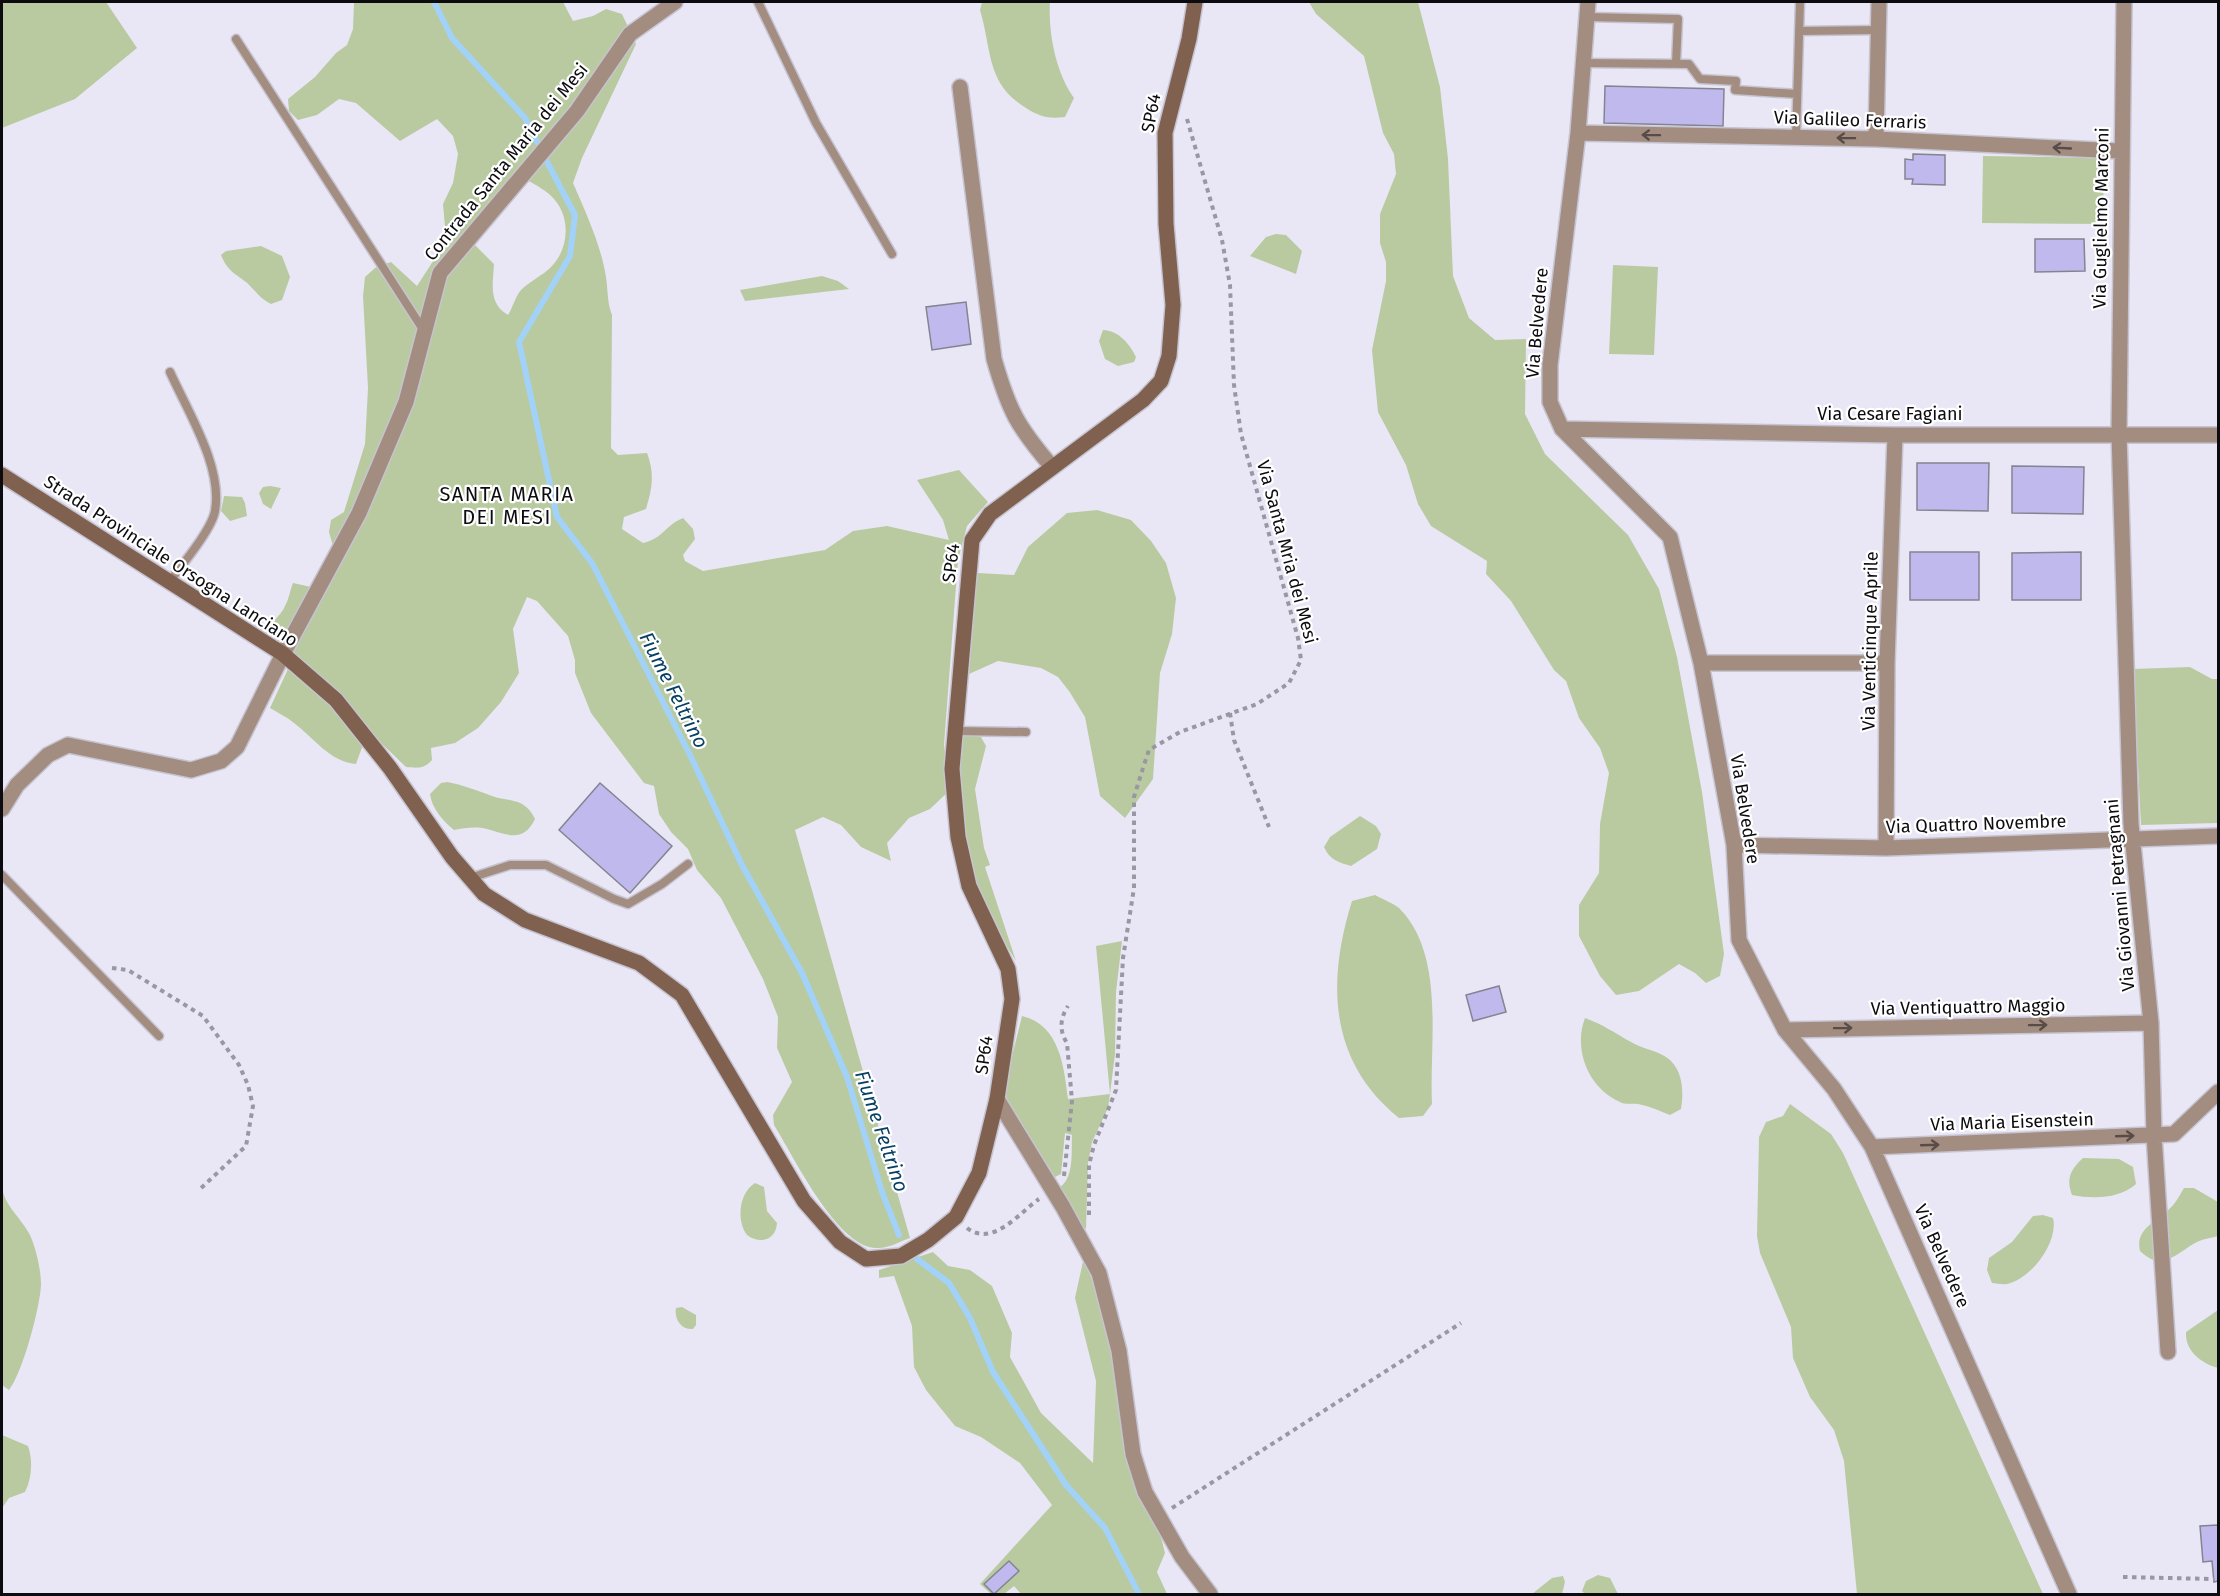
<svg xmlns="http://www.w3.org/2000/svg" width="2220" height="1596" font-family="'Fira Sans',sans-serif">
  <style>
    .green { fill: #b9caa1; fill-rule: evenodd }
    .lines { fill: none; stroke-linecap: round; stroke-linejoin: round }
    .stream { stroke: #a2d2f8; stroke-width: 6 }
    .building { fill: #c0b9ee; stroke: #848390; stroke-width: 1.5 }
    .lane-casing { stroke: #c6c4d1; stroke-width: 11 }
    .street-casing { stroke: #c6c4d1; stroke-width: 18 }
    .secondary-casing { stroke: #c6c4d1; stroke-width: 18 }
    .path { stroke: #9997a2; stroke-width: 4; stroke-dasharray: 4.5 4.5; stroke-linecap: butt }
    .lane { stroke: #a38d80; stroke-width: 8 }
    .street { stroke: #a38d80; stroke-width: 15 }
    .secondary { stroke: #80614f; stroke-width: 15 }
    .oneway { stroke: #584c48 }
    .labels { text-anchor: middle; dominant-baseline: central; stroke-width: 4.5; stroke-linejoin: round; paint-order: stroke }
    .street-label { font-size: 18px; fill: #0c0c10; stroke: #fff }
    .neighbourhood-label { font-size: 20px; letter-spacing: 1.5px; fill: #0c0c10; stroke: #fff }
    .water-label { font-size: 20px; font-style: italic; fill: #064164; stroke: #fff }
  </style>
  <rect width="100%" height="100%" fill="#e9e7f6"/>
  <path class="green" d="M2 2H106L137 48 75 99 2 128Z
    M354 2H563L573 21 593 16 606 9 622 14 636 44 582 158 573 183C586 213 601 245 606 277 608 290 607 302 612 315L611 448 618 455 647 453C655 474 652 489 646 509L624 517 622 529 643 543C664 538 665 525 683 518L693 529 695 539 683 555 685 561 703 571 825 550 853 531 887 526 949 540 943 520 917 480 959 470 988 502 967 526 958 560 944 745 950 790 930 809 909 818 887 843 891 861 861 847 841 825 823 817 795 830 910 1238C901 1241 889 1248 879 1248 839 1252 793 1155 774 1125L773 1115 792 1082 777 1048 778 1017 763 979 721 898 697 870 688 849 671 832 659 814 654 786 644 783 591 713 575 673V660L568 636 537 601 527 597 513 629 519 673 501 702 478 728 455 743 431 748 432 760C424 769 418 768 406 767L273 639C269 618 278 621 285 606 289 599 290 590 293 583L311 587 325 585 337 560 329 532 331 520 344 512 365 444 368 388 363 296 365 277 375 268 391 262 417 286 439 252 445 227 443 204 453 183 458 154 453 136 437 119 400 141 356 103 339 99 317 115 298 120 289 111 288 99 315 77 336 53 347 45 353 29ZM527 180C536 185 547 191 554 199 571 218 569 249 551 267 542 276 530 281 521 290 515 297 513 307 508 315 488 303 493 284 494 264L474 244Z
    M982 2H1050C1048 33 1056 73 1074 98L1065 117C1049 119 1040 117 1026 108 986 84 992 50 980 10Z
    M1309 2H1418L1440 87 1448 159 1453 276 1469 318 1495 340 1526 339 1525 414 1545 454 1628 535 1659 589 1677 657 1702 792 1724 954 1720 976 1706 983 1695 973 1679 964 1639 991 1616 995 1600 976 1579 936V905L1599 873 1600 824 1609 773 1600 748 1579 718 1566 681 1554 670 1511 601 1486 574 1487 561 1431 526 1418 504 1406 465 1378 412 1372 350 1386 281V262L1380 243V214L1396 174 1394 154 1383 133 1364 56 1316 14Z
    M1983 156 2104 158 2103 224 1982 223Z
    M1276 234 1286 235 1302 251 1296 274 1250 256 1266 237Z
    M261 246 282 256 290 277 282 300 271 304C260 299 255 290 246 282 234 273 227 270 221 255L226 251Z
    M1613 265 1658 267 1654 355 1609 354Z
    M822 276 838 281 849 289 745 301 740 290Z
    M1103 330C1118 330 1130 344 1136 357L1134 362 1118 366 1105 359 1099 341Z
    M270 486 281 488 271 509 263 504 259 493 263 487Z
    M224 496 242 497 245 503 247 516 230 521 221 511Z
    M1097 510 1131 520 1151 541 1166 563 1176 598 1172 634 1160 673 1153 779 1125 818 1100 796 1085 717 1069 691 1058 677 1041 668 998 661 969 674 977 573 1014 575 1028 547 1067 513Z
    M2190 667 2212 679H2218V823L2141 825 2133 669Z
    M288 669 333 706 364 742 356 764C330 762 314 738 294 723 287 717 278 713 270 708Z
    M967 734 981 737 986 746 975 789 984 848 990 865 985 867 1016 961 985 911 972 882 955 772 960 738Z
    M447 782C463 785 476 790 492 796 509 802 525 797 535 819 523 844 506 834 487 829 475 826 465 828 454 830 443 821 432 809 430 794L441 783Z
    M1360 816 1376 826 1381 834 1377 849 1351 866C1338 862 1330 860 1324 847L1330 837Z
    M1375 895C1382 899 1393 903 1399 908 1446 955 1429 1043 1432 1104L1423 1116 1399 1118C1328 1061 1327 981 1352 901Z
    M1122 941 1116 992 1115 1054 1110 1094 1108 1108 1092 1142 1088 1163 1086 1229 1079 1223 1057 1189C1075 1180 1071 1152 1072 1135L1065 1133 1061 1174 1055 1177 1002 1097 1022 1016C1060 1025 1064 1067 1068 1099L1110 1094 1096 946Z
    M1585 1018C1602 1024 1615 1033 1631 1042 1642 1049 1656 1050 1666 1057 1683 1068 1684 1091 1681 1109L1670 1115C1660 1111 1649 1106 1638 1104 1632 1103 1625 1105 1620 1102 1588 1088 1573 1049 1585 1018Z
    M1790 1104 1831 1134 1843 1153 2043 1594H1857L1844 1461 1834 1430 1810 1397 1793 1358 1791 1327 1760 1253 1757 1236 1759 1137 1766 1122 1783 1116Z
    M2083 1158 2119 1159 2133 1167 2136 1184C2119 1199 2094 1199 2072 1195 2066 1179 2070 1170 2083 1158Z
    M755 1183 764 1187 767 1211 777 1223C776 1240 760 1245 747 1235 736 1220 739 1193 755 1183Z
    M2 1188C5 1206 22 1219 30 1235 36 1249 41 1269 41 1285 40 1307 23 1372 9 1390L2 1385Z
    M2184 1188H2194L2218 1202V1236C2211 1238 2202 1239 2195 1243 2174 1255 2162 1272 2140 1251 2135 1230 2154 1223 2167 1211 2175 1205 2179 1196 2184 1188Z
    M2043 1215 2053 1218C2059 1242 2031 1279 2007 1284 2003 1285 1996 1283 1992 1283L1987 1270 1989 1258 2012 1242 2033 1216Z
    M933 1252 948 1266 970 1270 992 1286 1012 1333 1010 1357 1041 1413 1093 1463 1096 1381 1075 1298 1084 1257 1108 1326 1165 1553 1157 1572 1167 1594H1021L1014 1586 1004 1594H991L980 1584 1052 1505 1020 1463 981 1437 955 1426 926 1390 914 1367 912 1326 894 1276 879 1278V1270Z
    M682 1307 696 1315V1325L693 1329C681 1330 674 1319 676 1308Z
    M2218 1310V1368C2201 1363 2185 1351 2186 1332Z
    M2 1435 28 1446C33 1460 32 1478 25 1492L9 1498 2 1508Z
    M1598 1575 1610 1578 1618 1594H1585L1582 1591 1586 1581Z
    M1563 1576 1565 1582 1562 1594H1532L1552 1578Z"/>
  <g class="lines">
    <path class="stream" d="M434 2 452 38 525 118 537 142
      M546 160 575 215 570 256 519 342 557 517 592 563 690 755 742 865 802 973 847 1077 882 1192 899 1235
      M917 1259 949 1283 970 1318 993 1372 1066 1485 1105 1528 1139 1594"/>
  </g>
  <path class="building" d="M1605 86 1724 89 1723 126 1604 123Z
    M1913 154 1945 155V185L1912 184 1913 179H1905V159L1913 160Z
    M2035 239H2084L2085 271 2035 272Z
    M966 302 971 344 932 350 926 307Z
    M1917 463H1989L1988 511 1917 510Z
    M2012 466 2084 467 2083 514 2012 513Z
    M1910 552H1979V600H1910Z
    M2081 552V600H2012V553Z
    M600 783 672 846 630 893 559 830Z
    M1499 986 1506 1012 1473 1021 1466 995Z
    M2218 1525V1581L2214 1582 2212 1561 2203 1562 2200 1526Z
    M1009 1561 1019 1571 994 1594 984 1584Z"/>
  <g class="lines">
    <g class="lane-casing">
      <path id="lane" d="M758 2 816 123 892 254
        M1587 17 1678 19 1676 64
        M1799 31 1878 30
        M236 39 424 331
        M1583 63 1689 64 1700 79 1736 81 1735 90 1797 94
        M1796 137 1800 2
        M170 372C188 412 223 467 215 511 212 529 182 565 170 581
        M956 731 1026 732
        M2 875 159 1036
        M470 878 510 865H546L614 899 628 904 662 884 688 864"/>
    </g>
    <g class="street-casing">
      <path id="street" d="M1588 2 1578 133 1550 365V402L1562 429 1670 537 1701 663 1734 845 1739 940 1785 1030 1834 1089 1872 1147 2069 1594
        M2124 2 2119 434 2131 824 2151 1023 2154 1135 2168 1352
        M960 87 994 359C1009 411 1017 426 1052 467
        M1578 133 1876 139 2120 151
        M1876 139 1879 2
        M1562 429 1895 435H2218
        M1701 663H1887
        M2 809 17 785 48 755 68 745 191 770 221 761 237 747 283 654 359 513 406 402 440 273 577 111 630 34 675 2
        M1734 845 1886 848 2218 836
        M1886 848 1887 663 1895 435
        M1785 1030 2151 1023
        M997 1099 1063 1207 1099 1273 1119 1351 1133 1454 1145 1492 1182 1557 1210 1594
        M1872 1147 2174 1134 2218 1092"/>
    </g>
    <g class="secondary-casing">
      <path id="secondary" d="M2 475 283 654 336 700 390 768 452 857 484 894 525 920 639 963 682 995 804 1201 840 1242 866 1259 901 1256 928 1240 956 1217 979 1173 997 1099 1012 999 1008 969 969 886 958 837 952 769 972 540 990 514 1143 400 1161 381 1169 356 1173 305 1166 224 1165 133 1189 39 1195 2"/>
    </g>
    <path class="path" d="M1230 713 1234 740 1269 827
      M112 968 128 970 203 1016 239 1065 248 1085 253 1106 246 1146 199 1190
      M1064 1176 1072 1101 1067 1043C1059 1031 1060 1018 1068 1006
      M1089 1215V1165L1094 1145 1116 1090 1123 958 1134 888V797L1143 768 1149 750 1180 732 1257 704 1289 683 1301 660 1298 638 1241 434 1234 385 1230 285 1222 240 1187 119
      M967 1228C993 1248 1020 1212 1039 1199
      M1172 1508 1461 1323
      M2123 1577 2214 1579"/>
    <use href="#lane" class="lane"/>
    <use href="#street" class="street"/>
    <use href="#secondary" class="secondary"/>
  </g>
  <defs><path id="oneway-shaft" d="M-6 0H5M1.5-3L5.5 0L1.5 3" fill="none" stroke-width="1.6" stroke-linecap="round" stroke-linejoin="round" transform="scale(1.5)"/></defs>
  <g class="oneway">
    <use href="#oneway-shaft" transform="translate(1651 135) rotate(-179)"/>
    <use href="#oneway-shaft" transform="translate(1846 138) rotate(-179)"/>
    <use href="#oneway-shaft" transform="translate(2062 148) rotate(-177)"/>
    <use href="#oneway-shaft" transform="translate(2038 1025) rotate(-1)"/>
    <use href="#oneway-shaft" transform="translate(1843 1028) rotate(-1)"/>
    <use href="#oneway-shaft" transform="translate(2125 1136) rotate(-2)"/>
    <use href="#oneway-shaft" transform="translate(1930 1145) rotate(-2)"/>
  </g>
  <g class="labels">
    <g class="street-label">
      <text transform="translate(1151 113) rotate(-79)">SP64</text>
      <text transform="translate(1850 120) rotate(2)">Via Galileo Ferraris</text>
      <text transform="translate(506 162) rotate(-51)">Contrada Santa Maria dei Mesi</text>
      <text transform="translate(2101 218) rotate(-89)">Via Guglielmo Marconi</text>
      <text transform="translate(1537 323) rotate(-85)">Via Belvedere</text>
      <text x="1890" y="414">Via Cesare Fagiani</text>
      <text transform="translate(1287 552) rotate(75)">Via Santa Mria dei Mesi</text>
      <text transform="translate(171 561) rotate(33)">Strada Provinciale Orsogna Lanciano</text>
      <text transform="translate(951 563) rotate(-83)">SP64</text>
      <text transform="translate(1870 641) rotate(-89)">Via Venticinque Aprile</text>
      <text transform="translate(1745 809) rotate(81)">Via Belvedere</text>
      <text transform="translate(1976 824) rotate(-2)">Via Quattro Novembre</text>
      <text transform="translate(2120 895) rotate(-95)">Via Giovanni Petragnani</text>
      <text transform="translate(1968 1007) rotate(-1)">Via Ventiquattro Maggio</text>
      <text transform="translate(984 1055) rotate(-82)">SP64</text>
      <text transform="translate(2012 1122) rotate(-2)">Via Maria Eisenstein</text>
      <text transform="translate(1942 1256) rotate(66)">Via Belvedere</text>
    </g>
    <g class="neighbourhood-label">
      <text x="507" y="494">SANTA MARIA<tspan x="507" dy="23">DEI MESI</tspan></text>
    </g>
    <g class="water-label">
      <text transform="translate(674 690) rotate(63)">Fiume Feltrino</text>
      <text transform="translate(882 1131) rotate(71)">Fiume Feltrino</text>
    </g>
  </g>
  <rect width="2220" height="1596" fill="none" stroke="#0c0c10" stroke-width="6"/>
</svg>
